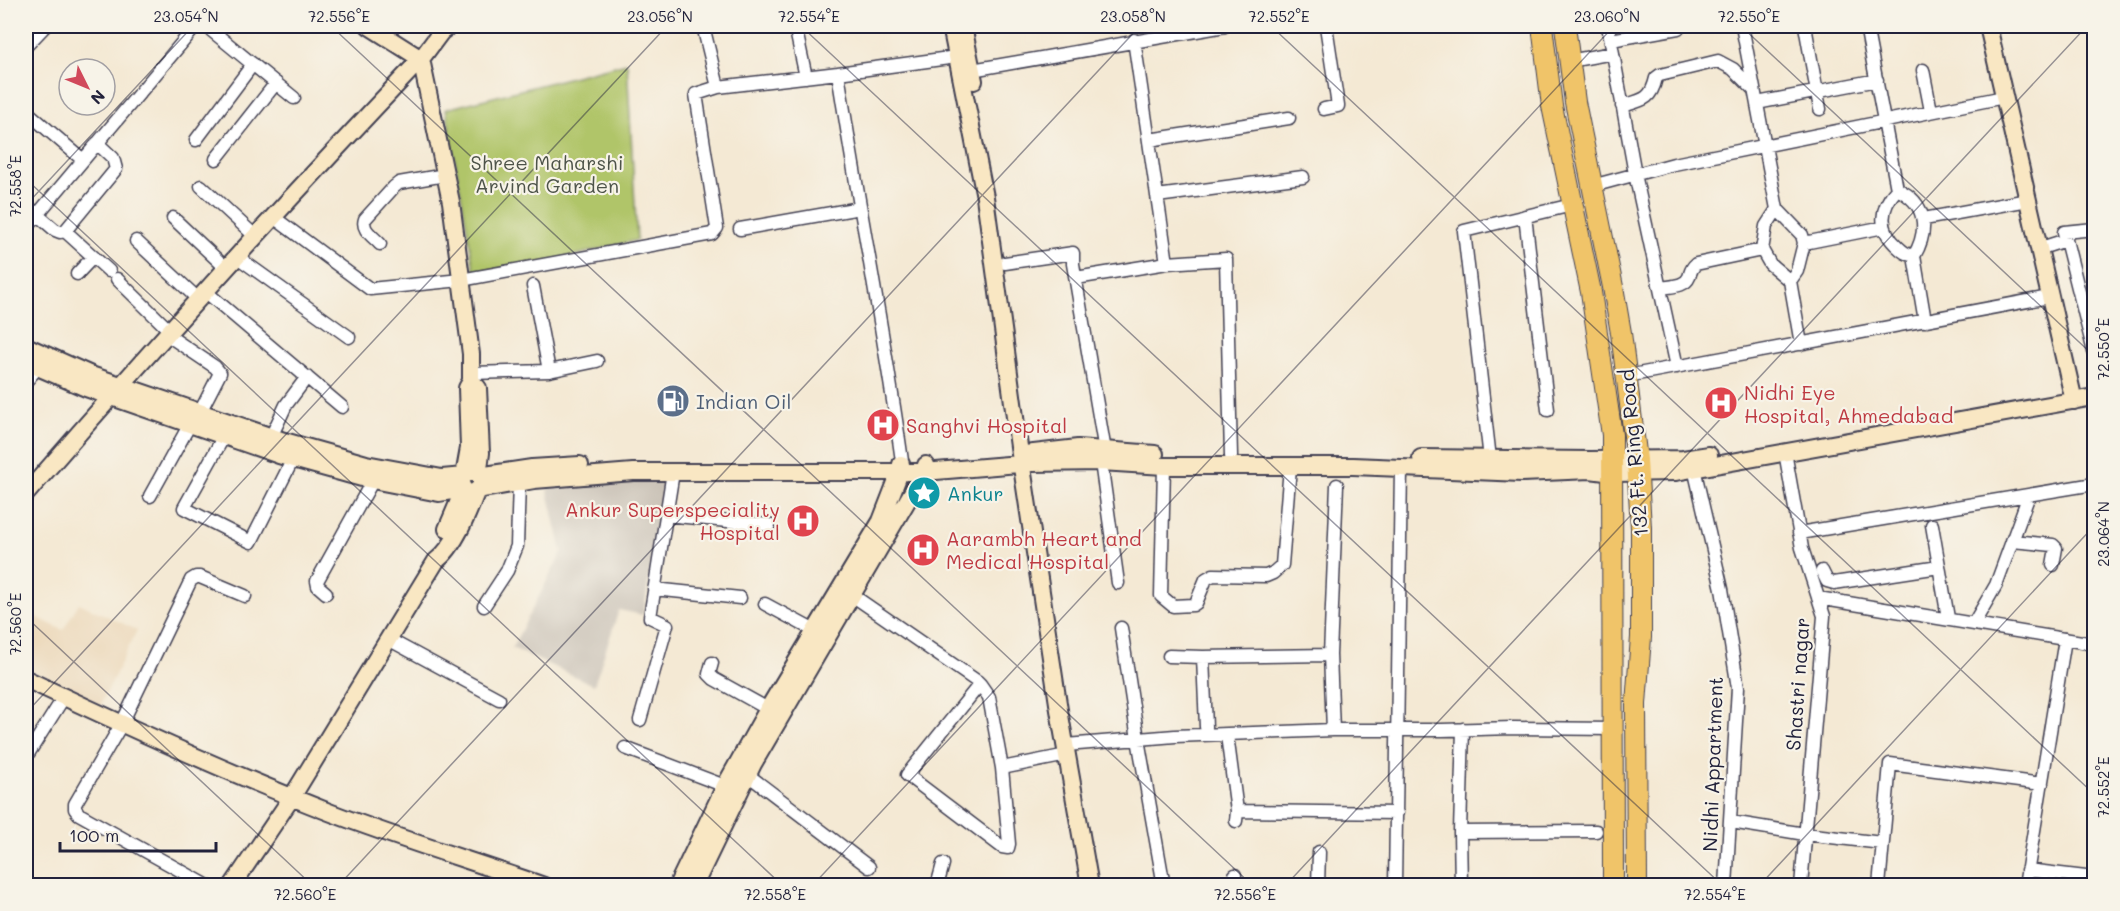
<svg xmlns="http://www.w3.org/2000/svg" width="2120" height="911" font-family="Mali,sans-serif">
  <style>
    .built { fill: #ecd8ba }
    .industrial { fill: #cbc3b8 }
    .green { fill: #b0c569; stroke: #697452; stroke-width: 1.5 }
    .lines { fill: none; stroke-linecap: round; stroke-linejoin: round }
    .street-casing { stroke: #424052; stroke-width: 15 }
    .secondary-casing { stroke: #424052; stroke-width: 20 }
    .primary-casing { stroke: #424052; stroke-width: 22 }
    .street { stroke: #fff; stroke-width: 12 }
    .secondary { stroke: #f9e7c3; stroke-width: 16 }
    .primary { stroke: #f0c469; stroke-width: 20 }
    .ticks { fill: none; stroke: #22223b; stroke-width: 1.5; stroke-opacity: 0.45 }
    .labels { text-anchor: middle; dominant-baseline: central; stroke-width: 4.5; stroke-linejoin: round; paint-order: stroke }
    .park-label { font-size: 20px; fill: #4d5349; stroke: #f7f3e8 }
    .health-label { font-size: 20px; fill: #be3a42; stroke: #f7f3e8; text-anchor: start }
    .service-label { font-size: 20px; fill: #4e5e75; stroke: #f7f3e8; text-anchor: start }
    .street-label { font-size: 20px; fill: #22223b; stroke: #f7f3e8 }
    .culture-label { font-size: 20px; fill: #0d838f; stroke: #f7f3e8; text-anchor: start }
    .neatline { fill: none; stroke: #22223b; stroke-width: 2 }
    .ticks-label { font-size: 15px; text-anchor: middle; fill: #22223b }
  </style>
  <rect width="100%" height="100%" fill="#f7f3e8"/>
  <filter id="ink" filterUnits="userSpaceOnUse"><feTurbulence type="fractalNoise" baseFrequency=".0167" numOctaves="2"/><feDisplacementMap in="SourceGraphic" scale="12" xChannelSelector="R" yChannelSelector="G"/><feConvolveMatrix kernelMatrix="1 2 1 2 8 2 1 2 1" color-interpolation-filters="sRGB"/></filter>
  <filter id="wash" filterUnits="userSpaceOnUse"><feTurbulence type="fractalNoise" baseFrequency=".008" numOctaves="4" result="noise"/><feDisplacementMap in="SourceGraphic" scale="24" xChannelSelector="R" yChannelSelector="G"/><feGaussianBlur stdDeviation="1.35" result="paint"/><feColorMatrix in="noise" values="0 0 0 0 0 0 0 0 0 0 0 0 0 0 0 0 0 1.4 0 .05"/><feComposite in="paint" operator="in"/></filter>
  <g filter="url(#wash)">
    <rect width="100%" height="100%" fill="#f4e9d4"/>
    <path class="built" d="M79 603 137 630 100 706 26 669V612L63 630Z"/>
    <path class="industrial" d="M666 476 643 615 619 610 594 685 512 648 562 552 546 483Z"/>
    <path class="green" d="M627 63 637 240 476 280 446 109Z"/>
  </g>
  <g filter="url(#ink)">
    <g class="lines">
      <g class="street-casing">
        <path id="street" d="M206 26 294 98
          M703 26 718 87 838 73
          M795 26 806 77
          M1608 26 1635 174 1677 367
          M1742 26 1777 209 1802 235 1804 243 1797 271 1790 281
          M1805 26 1820 109
          M1866 26 1897 189C1927 203 1929 230 1914 256L1925 321
          M1134 40 1167 263
          M1611 40 1678 28V26
          M26 46 45 26
          M1569 61 1613 53
          M1923 70 1931 111
          M966 71 1225 26
          M1757 103 1877 80
          M1622 106C1643 100 1651 100 1656 78L1660 75 1718 61 1733 69 1753 89
          M1324 109 1338 106 1326 26
          M26 111 83 160
          M196 140 253 64
          M1149 140 1289 118
          M216 159 276 83
          M201 186 255 236
          M1592 186 1674 164 2004 97
          M1897 189C1879 209 1878 229 1898 247 1903 252 1906 254 1914 256
          M1157 196 1303 177
          M26 205 55 230 60 232 65 231 116 169 113 158 97 143
          M1777 209 1766 226 1762 250 1770 264 1790 281 1801 344
          M272 216 370 289 461 280 712 234 717 228 696 94 718 87
          M1525 216 1548 410
          M173 218 226 268
          M1924 219 2028 200
          M26 228 196 26
          M740 229 860 208
          M2094 229 2064 232 2094 352
          M65 231 109 271
          M136 241 198 299
          M1804 243 1884 227
          M380 244C373 236 361 230 365 219L394 187 399 183 445 175
          M2038 249 2066 240
          M236 256 349 337
          M1005 263 1073 253V264L1105 451
          M77 274 93 257
          M1076 278 1167 263 1226 259 1231 456
          M117 279 169 330
          M533 286 549 371
          M1661 288C1671 286 1685 287 1689 277 1691 271 1691 268 1696 264L1762 250
          M205 291 342 407
          M166 334 215 367 220 373 200 412
          M471 373 549 371 597 361
          M1627 376 2049 297
          M26 381 38 367
          M224 436 184 508 251 542 293 459
          M271 437 286 405 307 377
          M1785 452 1802 548 1824 616 1801 886
          M1490 459 1464 231 1572 205
          M902 461C884 331 858 203 838 73L964 56
          M1101 462 1118 583
          M1164 466 1161 596 1173 606 1193 605 1196 603 1206 579 1213 575 1266 576 1273 573 1282 565 1290 467
          M1694 468 1722 589 1738 688 1726 886
          M150 496 190 424
          M666 515 769 525
          M1932 525 1948 618
          M1799 533 2094 484
          M2012 541 2053 545 2056 548 2053 565
          M1822 571 1827 581 1834 583 1939 567
          M654 589 740 598
          M326 593 318 586 317 581 373 480
          M852 595 978 682 980 684 989 697 1002 768 1009 844 1008 848 1002 847 907 775 980 684
          M1818 598 2094 644
          M765 604 815 631
          M484 606 507 571 517 546 519 482
          M1974 623 1996 585 2029 495
          M1121 628 1138 739 1164 886
          M388 639 499 699
          M1169 656 1203 657 1330 655
          M1203 657 1206 727
          M712 663 709 674 714 679 768 709
          M640 720 667 625 650 617 673 472
          M1333 730 1330 655 1337 485
          M1227 735 1237 811 1236 821
          M1066 745 1175 736 1333 730H1442L1513 728 1614 729
          M625 748 725 786
          M26 757 64 697
          M1002 768 1067 755
          M748 775 869 867
          M1237 811 1397 813
          M1731 822 1805 834 1882 843
          M1460 832 1596 831
          M2027 870 2094 878
          M208 886 79 814 75 809V804L121 725 191 580 196 577H200L245 596
          M937 886 943 864
          M1234 886 1235 875
          M1318 886 1319 852
          M1395 886 1401 468
          M1461 886 1460 832 1463 729
          M1879 886 1890 764 2042 784
          M2025 886 2065 639"/>
      </g>
      <g class="secondary-casing">
        <path id="secondary" d="M951 26 985 197 1020 454 1059 710 1090 886
          M963 26 974 81
          M1988 26 2074 401
          M26 346 91 375 284 441 366 464 442 478 464 476 469 448 467 388 471 381V354L451 202 421 59 369 26
          M26 362 86 388 279 455 362 478 439 493 464 489
          M471 381 478 388 481 453 478 476 532 468 580 465
          M1025 454 1078 448 1155 454
          M1421 458 1590 460 1683 459 1709 455
          M26 494C154 346 286 201 421 59L441 32 449 26
          M447 529 464 489
          M26 679C125 726 226 772 329 812 399 839 472 861 544 886
          M232 886 292 797 436 561C455 547 469 511 477 490L534 480 633 472H924L1032 463 1101 462 1164 466H1353L1522 473 1590 470 1613 473 1676 472 2094 397
          M677 886 725 786 768 709 881 521 900 472 901 464
          M694 886 753 764 903 508 924 472 926 465"/>
      </g>
      <g class="primary-casing">
        <path id="primary" d="M1542 26 1552 106 1591 292 1612 435 1613 886
          M1565 26 1575 102 1613 287 1621 333 1637 460 1641 528V637L1636 704 1637 886"/>
      </g>
      <use href="#street" class="street"/>
      <use href="#secondary" class="secondary"/>
      <use href="#primary" class="primary"/>
    </g>
  </g>
  <path class="ticks" d="M331 26 1253 886M801 26 1723 886M1271 26 2094 794M1741 26 2094 356M26 179 783 886M26 205 193 26M26 617 313 886M26 713 667 26M338 886 1140 26M812 886 1614 26M1285 886 2087 26M1759 886 2094 526"/>
  <defs>
    <g id="fuel-disc" transform="scale(1.725)"><circle r="9.5" fill="#5c6f8a" stroke="#f7f3e8"/><path d="M-5.5-6h7V0h2V4h1.3V-2.5L3-4.5l.8-.8L6-3V5H2.5V1h-1V6h-7ZM-4.2-4.7v3.2H.2V-4.7Z" fill="#fff"/></g>
    <g id="hospital-disc" transform="scale(1.725)"><circle r="9.5" fill="#e0444e" stroke="#f7f3e8"/><path d="M-5-5h3v3.5h4V-5h3V5h-3V1.5h-4V5h-3Z" fill="#fff"/></g>
    <g id="sight-disc" transform="scale(1.725)"><circle r="9.5" fill="#0f9aa8" stroke="#f7f3e8"/><path d="M0-6L1.8-2.2L6-1.7L2.9 1.2L3.7 5.4L0 3.3L-3.7 5.4L-2.9 1.2L-6-1.7L-1.8-2.2Z" fill="#fff"/></g>
  </defs>
  <g fill-rule="evenodd">
    <use href="#fuel-disc" x="673" y="401"/>
    <use href="#hospital-disc" x="1721" y="403"/>
    <use href="#hospital-disc" x="883" y="425"/>
    <use href="#sight-disc" x="924" y="493"/>
    <use href="#hospital-disc" x="803" y="521"/>
    <use href="#hospital-disc" x="923" y="550"/>
  </g>
  <g class="labels">
    <g class="park-label">
      <text x="547" y="162">Shree Maharshi<tspan x="547" dy="23">Arvind Garden</tspan></text>
    </g>
    <g class="health-label">
      <text x="1744" y="392">Nidhi Eye<tspan x="1744" dy="23">Hospital, Ahmedabad</tspan></text>
      <text x="906" y="425">Sanghvi Hospital</text>
      <text x="780" y="509" text-anchor="end">Ankur Superspeciality<tspan x="780" dy="23">Hospital</tspan></text>
      <text x="946" y="538">Aarambh Heart and<tspan x="946" dy="23">Medical Hospital</tspan></text>
    </g>
    <g class="service-label">
      <text x="696" y="401">Indian Oil</text>
    </g>
    <g class="street-label">
      <text transform="translate(1633 453) rotate(-95)">132 Ft. Ring Road</text>
      <text transform="translate(1797 684) rotate(-86)">Shastri nagar</text>
      <text transform="translate(1712 764) rotate(-88)">Nidhi Appartment</text>
    </g>
    <g class="culture-label">
      <text x="947" y="493">Ankur</text>
    </g>
  </g>
  <rect width="2120" height="911" fill="none" stroke="#f7f3e8" stroke-width="66"/>
  <g transform="translate(87 87) rotate(133)"><circle r="28" fill="#f7f3e8" stroke="#a29fa3" stroke-width="1.5"/>
  <path d="M0-4.5L10 22L0 15L-10 22Z" fill="#d1495b"/>
  <text y="-9" font-size="16" font-weight="bold" text-anchor="middle" fill="#22223b">N</text>
  </g>
  <path d="M60 842v9h156v-9" fill="none" stroke="#22223b" stroke-width="3"/>
  <text x="69" y="842" font-size="18" fill="#22223b" stroke="#f7f3e8" stroke-width="4.5" paint-order="stroke">100 m</text>
  <rect x="33" y="33" width="2054" height="845" class="neatline"/>
  <g class="ticks-label">
    <text x="186" y="22">23.054°N</text>
    <text x="339" y="22">72.556°E</text>
    <text x="660" y="22">23.056°N</text>
    <text x="809" y="22">72.554°E</text>
    <text x="1133" y="22">23.058°N</text>
    <text x="1279" y="22">72.552°E</text>
    <text x="1607" y="22">23.060°N</text>
    <text x="1749" y="22">72.550°E</text>
    <text transform="translate(16 186) rotate(-90)" y="5">72.558°E</text>
    <text transform="translate(2104 349) rotate(-90)" y="5">72.550°E</text>
    <text transform="translate(2104 534) rotate(-90)" y="5">23.064°N</text>
    <text transform="translate(16 624) rotate(-90)" y="5">72.560°E</text>
    <text transform="translate(2104 787) rotate(-90)" y="5">72.552°E</text>
    <text x="305" y="900">72.560°E</text>
    <text x="775" y="900">72.558°E</text>
    <text x="1245" y="900">72.556°E</text>
    <text x="1715" y="900">72.554°E</text>
  </g>
</svg>
